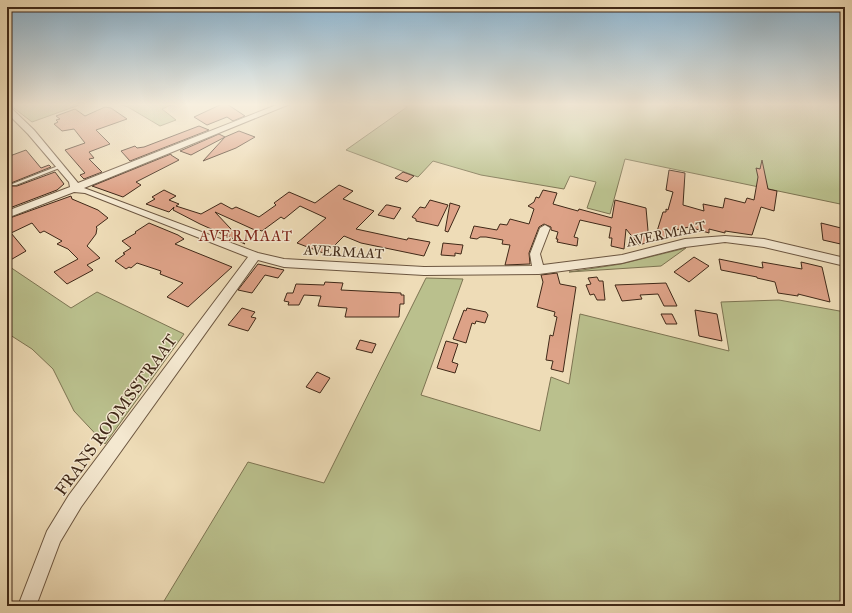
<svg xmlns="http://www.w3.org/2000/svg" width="852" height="613" font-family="'IM FELL Great Primer',serif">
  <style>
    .green { fill: #bac08d; stroke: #7d7452 }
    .building { fill: #dda287; stroke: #402918 }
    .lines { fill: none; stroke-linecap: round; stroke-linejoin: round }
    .service-casing { stroke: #6c5640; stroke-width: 2 }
    .minor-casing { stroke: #6c5640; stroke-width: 2 }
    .service { fill: #f4e8d0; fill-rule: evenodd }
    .minor { fill: #f4e8d0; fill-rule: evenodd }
    .labels { text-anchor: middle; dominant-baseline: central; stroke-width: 3; stroke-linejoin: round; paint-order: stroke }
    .street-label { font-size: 14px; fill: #402918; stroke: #f4e8d0 }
    .neighbourhood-label { font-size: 15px; letter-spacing: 1px; fill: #7a1f14; stroke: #f4e8d0 }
    .near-street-label { font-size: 17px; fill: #402918; stroke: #f4e8d0 }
  </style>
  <rect width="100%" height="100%" fill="#eedcb7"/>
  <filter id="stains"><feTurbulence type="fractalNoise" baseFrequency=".005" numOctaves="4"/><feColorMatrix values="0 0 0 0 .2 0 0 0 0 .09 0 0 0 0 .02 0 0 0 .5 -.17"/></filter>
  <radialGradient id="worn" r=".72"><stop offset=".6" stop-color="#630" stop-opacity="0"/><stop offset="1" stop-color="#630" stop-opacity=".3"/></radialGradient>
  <path class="green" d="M13 104H82L32 122 10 105Z
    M118 104H173L162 109 176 120 160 126 128 107Z
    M402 104H845V205L625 159 610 214 587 208 596 182 570 176 564 189 481 175 433 161 418 177 346 150 407 107Z
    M686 248 661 266 569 272 621 264Z
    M7 265 71 308 97 292 184 334 105 444 74 411 53 369 32 349 7 333Z
    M426 278 463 279 421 395 540 431 551 377 569 384 580 314 729 351 721 302 779 300 845 312V606H161L248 462 324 483Z"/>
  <path class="building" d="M222 104H227L245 116 233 121 227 117 207 125 194 117Z
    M105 107 111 108 127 119 96 130 110 144 89 152 94 158 89 159 102 172 84 179 80 175 85 173 65 150 85 143 74 129 62 131 54 124 58 122 56 120 60 119 56 116 75 109 85 116Z
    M199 126 209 130 130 161 121 151 135 146 137 148 144 147Z
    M239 131 255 137 236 148 203 161 225 137Z
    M219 134 225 137 191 155 180 151Z
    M26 150 41 168 49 165 51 167 11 183V186H17L55 172 64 184 57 190 7 209V157Z
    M171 154V155L179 160 136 182 141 185 123 197 92 186Z
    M762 160 768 189 777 191 774 211 761 207 752 235 725 231V233L709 229V233L689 227 671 231 676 236 654 241 663 212H666V209L668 210 673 192 666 190 669 170 685 173 683 205 704 211 703 204 723 208 725 198 745 203 747 198 754 200 758 177 756 168 760 169Z
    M403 172 414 176 407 182 395 178Z
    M339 185 353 191 343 199 374 211 356 229 407 240 408 238 430 242 424 256 361 243 344 236 326 254 297 243 326 218 300 206 284 219 281 217 262 231 259 230 257 231 215 212 245 244 200 224 173 210 174 207 169 212 146 204 155 199 152 197 164 190 176 196 169 200 179 204 176 206 201 214 221 203 232 209 236 207 259 217 276 205 274 203 289 192 315 203Z
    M543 190 557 193 553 204 578 211 579 209 612 218 615 200 646 208 649 242 639 245 626 229 624 249 611 246 612 238H609L611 227 580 220 574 237 578 238 577 246 557 242 558 239H556L558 232 551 230V227L544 224 539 227 529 253 530 264 505 265 510 245 502 244 503 240 486 237H480L477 239 470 238 474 226 497 230 500 224 507 225 510 219 529 224 534 209 528 206 534 202 536 197 539 198Z
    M71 196 72 199 98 210 108 218 96 227 97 228 96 234 87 246 100 258 87 265 93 270 67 284 54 272 78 259 68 249 57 244 62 241 44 231 40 233 32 223 11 233 26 251 7 262V219Z
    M430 200 448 205 438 226 416 221V219L412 217 420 207 425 208Z
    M450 203 460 206 448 232 445 231Z
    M386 205H388L401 208 394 219 378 215Z
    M149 223 178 235 184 239 175 244 232 267 188 307 167 297 183 283 160 274 161 271 137 263 131 268 129 267 126 269 115 261 125 254 123 253 131 248 122 241 136 233 135 232Z
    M821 223 845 229V245L823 240Z
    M443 243 463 245 461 254 455 253V256L441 255Z
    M694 257 709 266 689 282 674 272Z
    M719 259 763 268 762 262 802 269 801 262 822 267 830 302 798 294V296L778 293 775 282 757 278V277L721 270Z
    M258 264 284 270 278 278 265 275 252 293 238 290Z
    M557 273 560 284 576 287 563 372 551 369 553 361 546 360 550 335 553 336 557 317 554 316 555 312 537 307 543 282 541 275Z
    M597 277 599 281H603L605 300H597L594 294 590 295 586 285 591 284 588 278Z
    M325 282 343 283 341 290 401 293V295H404V304H400L399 317H345L347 308 318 306 321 296 304 295 299 305H288L289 302 284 301 287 293H293L296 284 324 285Z
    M666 283 677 306H664L658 294 640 295 642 299 622 301 615 285Z
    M242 308 255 312 251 317 256 318 248 331 228 325Z
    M467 308 486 312 488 315 485 323 476 321 475 324 472 323 466 343 453 339 464 310 466 311Z
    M695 310 717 314 722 341 699 336Z
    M661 314H672L677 324H666Z
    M360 340 376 344 372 353 356 349Z
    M446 341 458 344 452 362 458 364 455 373 437 368Z
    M317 372 330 378 320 393 306 387Z"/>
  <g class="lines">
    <g class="service-casing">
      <path id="service" d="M7 104H11L7 106Z
        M58 166H62V167L16 185H12V184Z"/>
    </g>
    <g class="minor-casing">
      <path id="minor" d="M279 104H290L84 188 258 253 284 259 424 267 532 266 530 254 540 228 545 225 550 228 540 254 543 265 622 255 685 239 725 236 764 239 845 258V266L764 247 725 242 685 247 622 263 539 274 424 275 284 267 258 260 81 507 60 542 36 606H18L47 531 69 495 248 257 85 193 74 192 7 218V211L70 187 69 182 28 134 7 113V107H10L34 130 78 183Z"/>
    </g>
    <use href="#service" class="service"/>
    <use href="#minor" class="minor"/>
  </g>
  <linearGradient id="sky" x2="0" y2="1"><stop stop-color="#8ab6d5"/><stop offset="0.55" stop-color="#f7efdf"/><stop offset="1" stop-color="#f7efdf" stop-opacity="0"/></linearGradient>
  <rect width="852" height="190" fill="url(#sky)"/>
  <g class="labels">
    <g class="street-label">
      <text transform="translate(666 234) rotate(-12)">AVERMAAT</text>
      <text transform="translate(344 252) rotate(3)">AVERMAAT</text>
    </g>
    <g class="neighbourhood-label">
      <text x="246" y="236">AVERMAAT</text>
    </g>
    <g class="near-street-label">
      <text transform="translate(116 415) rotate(-54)">FRANS ROOMSSTRAAT</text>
    </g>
  </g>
  <rect width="852" height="613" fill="none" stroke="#eedcb7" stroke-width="24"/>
  <rect x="8" y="8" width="836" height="597" fill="none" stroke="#402918" stroke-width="2"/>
  <rect x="12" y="12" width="828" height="589" fill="none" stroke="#402918"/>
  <rect width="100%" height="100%" filter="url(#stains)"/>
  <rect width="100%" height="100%" fill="url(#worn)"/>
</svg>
